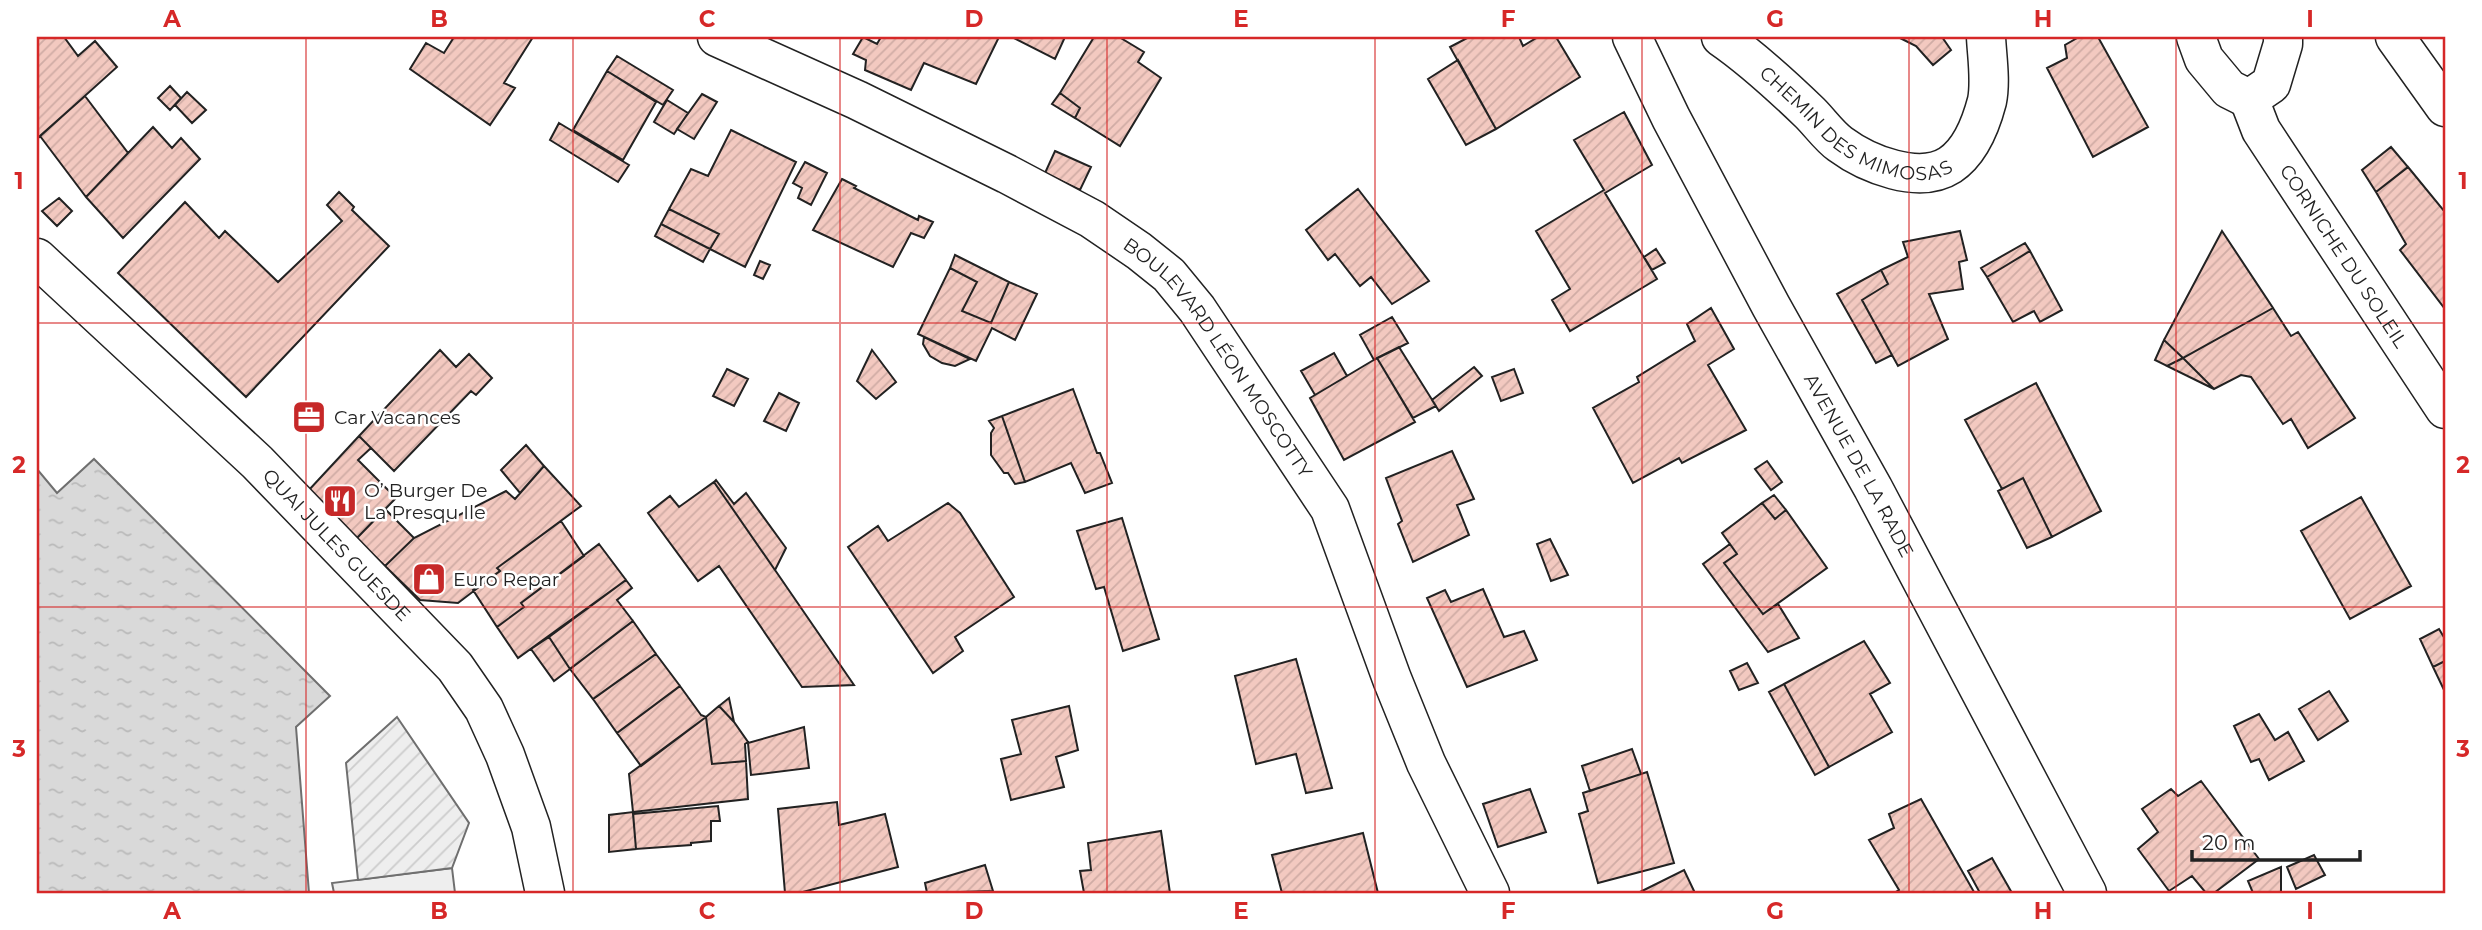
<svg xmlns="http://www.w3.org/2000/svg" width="2482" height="930" font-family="Montserrat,sans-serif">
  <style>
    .grass { fill: #eee; stroke: #6f6f6f; stroke-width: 2 }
    .garden { fill: url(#garden-furrows); stroke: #6f6f6f; stroke-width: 2 }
    .water { fill: url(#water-ripples); stroke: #6f6f6f; stroke-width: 2 }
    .building { fill: url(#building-hatch); stroke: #222; stroke-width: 2 }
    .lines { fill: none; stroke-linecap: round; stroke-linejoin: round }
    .minor-casing { stroke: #222; stroke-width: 41 }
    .major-casing { stroke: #222; stroke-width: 41 }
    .minor { stroke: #fff; stroke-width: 38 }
    .major { stroke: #fff; stroke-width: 38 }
    .grid { fill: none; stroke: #d62828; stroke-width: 2; stroke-opacity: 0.55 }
    .labels { text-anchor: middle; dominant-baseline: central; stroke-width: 5; stroke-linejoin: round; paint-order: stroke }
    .street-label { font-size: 19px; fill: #222; stroke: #fff }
    .poi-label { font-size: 19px; fill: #222; stroke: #fff; text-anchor: start }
    .neatline { fill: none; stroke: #d62828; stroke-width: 2.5 }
    .grid-label { font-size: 23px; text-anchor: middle; font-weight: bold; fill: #d62828 }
  </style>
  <defs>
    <pattern id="garden-furrows" width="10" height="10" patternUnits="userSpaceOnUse" patternTransform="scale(1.75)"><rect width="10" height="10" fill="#eee"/><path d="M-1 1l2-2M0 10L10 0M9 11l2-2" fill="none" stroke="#ccc"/></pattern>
    <pattern id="water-ripples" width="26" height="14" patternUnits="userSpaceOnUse" patternTransform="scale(1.75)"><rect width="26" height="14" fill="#d9d9d9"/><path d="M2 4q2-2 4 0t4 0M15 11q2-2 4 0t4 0" fill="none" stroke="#bababa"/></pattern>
    <pattern id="building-hatch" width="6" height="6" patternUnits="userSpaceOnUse" patternTransform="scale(1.75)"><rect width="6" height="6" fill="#f3c9c0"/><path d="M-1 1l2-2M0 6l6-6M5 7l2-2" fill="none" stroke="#d0aca5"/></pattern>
  </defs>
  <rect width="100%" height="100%" fill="#fff"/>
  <path class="grass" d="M452 868 455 893H334L332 883Z"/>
  <path class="garden" d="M397 717 469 823 452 868 358 880 346 763Z"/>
  <path class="water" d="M94 459 330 696 296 727 309 893H37V469L57 493Z"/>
  <path class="building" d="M37 37H64L78 56 95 41 117 67 37 139Z
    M454 37H533L504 83 515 88 490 125 410 69 426 43 444 53Z
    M863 37 877 44 881 37H999L976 84 924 63 911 90 865 70 866 60 853 54Z
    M1012 37H1065L1055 59Z
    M1094 37H1119L1144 52 1138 62 1161 78 1120 146 1075 118 1080 108 1060 93Z
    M1469 37H1519L1523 46 1538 37H1556L1580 77 1496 129 1450 47Z
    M1898 37H1942L1951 50 1933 65 1916 46Z
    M2079 37H2098L2148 127 2093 157 2047 68 2067 58 2065 45Z
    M617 56 673 90 663 105 607 71Z
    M1458 60 1496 129 1466 145 1428 79Z
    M607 71 656 102 623 160 573 130Z
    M170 86 181 98 170 110 158 98Z
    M187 92 206 110 192 123 175 105Z
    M1060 93 1080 108 1075 118 1052 104Z
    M702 94 717 102 694 139 677 129Z
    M85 96 128 153 86 197 40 136Z
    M667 100 688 113 674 134 654 122Z
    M1624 112 1652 165 1605 193 1657 279 1570 331 1552 300 1570 289 1536 231 1604 190 1574 140Z
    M559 123 629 165 618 182 550 140Z
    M153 127 172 148 181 138 200 159 123 238 86 197Z
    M731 130 796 162 745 267 710 249 719 234 669 209 691 169 708 176Z
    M2391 147 2408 167 2376 192 2362 170Z
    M1055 151 1091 167 1080 190 1045 173Z
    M805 162 827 173 811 205 798 198 802 188 793 183Z
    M2408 167 2445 212V309L2400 250 2406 244 2376 192Z
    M842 179 856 186 854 188 918 220 919 216 933 222 924 238 911 233 893 267 813 230Z
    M1358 189 1429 281 1392 304 1371 277 1360 286 1335 254 1328 260 1306 230Z
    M339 192 354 207 352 210 389 246 246 397 118 273 185 202 219 238 225 231 278 282 342 221 327 205Z
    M59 198 72 211 57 226 42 211Z
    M669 209 719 234 710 249 661 224Z
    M661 224 710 249 703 262 655 236Z
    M1960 231 1967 260 1959 262 1963 289 1929 294 1948 339 1898 366 1862 300 1888 284 1881 270 1908 257 1903 242Z
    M2222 231 2273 308 2183 358 2164 340Z
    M2025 243 2030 251 1987 277 1981 268Z
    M1656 249 1665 263 1652 270 1644 257Z
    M2030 251 2062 310 2040 322 2034 311 2013 322 1987 277Z
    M955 255 1009 282 991 323 962 311 977 282 950 268Z
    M760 261 770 265 763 279 754 275Z
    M950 268 977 282 962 311 991 323 1009 282 1037 294 1015 340 992 328 976 361 918 334Z
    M1881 270 1888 284 1862 300 1892 355 1876 363 1837 294Z
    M1711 308 1734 349 1708 365 1746 430 1682 463 1679 458 1633 483 1593 408 1639 382 1637 377 1695 341 1687 324Z
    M2273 308 2291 336 2298 332 2355 418 2308 448 2291 419 2283 424 2251 377 2241 375 2214 389 2183 358Z
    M1392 317 1408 343 1374 360 1360 335Z
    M924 337 970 359 955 366 942 363 930 356 923 344Z
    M2164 340 2183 358 2167 366 2155 360Z
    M1399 347 1436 406 1413 418 1377 358Z
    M440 350 456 367 469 354 492 378 476 395 471 391 394 471 359 436Z
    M872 350 896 382 876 399 857 381Z
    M1334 353 1347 376 1315 395 1301 371Z
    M1377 358 1415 422 1344 460 1310 398Z
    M2183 358 2214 389 2167 366Z
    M1474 367 1482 376 1439 411 1432 400Z
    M727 369 748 379 734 406 713 396Z
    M1514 369 1523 393 1501 401 1492 377Z
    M2036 383 2101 511 2052 537 2023 478 2002 489 1965 420Z
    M1073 389 1097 453H1100L1112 483 1085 493 1071 463 1025 482 1002 416Z
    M779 393 799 403 786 431 764 421Z
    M1002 416 1025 482 1015 484 1008 473H1004L991 455V433L994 428 989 421Z
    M359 436 371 448 358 460 396 498 356 539 308 491Z
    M526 445 544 466 520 493 501 470Z
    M1452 451 1474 499 1457 505 1469 535 1413 562 1398 524 1402 521 1386 478Z
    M1767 461 1782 482 1771 490 1755 469Z
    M544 466 581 506 497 568 500 571 458 603 420 600 385 566 414 538 506 491 515 499Z
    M2023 478 2052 537 2027 548 1998 491Z
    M716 480 734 504 746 493 786 548 775 570 714 482Z
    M714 482 775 570 854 685 802 687 719 566 698 581 648 513 670 496 679 507Z
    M1774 495 1786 510 1775 519 1762 503Z
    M2361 497 2411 586 2350 619 2301 531Z
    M948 503 960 513 1014 597 955 637 963 651 933 673 848 547 878 526 888 541Z
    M1762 503 1775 519 1786 510 1827 568 1763 614 1724 563 1737 554 1722 533Z
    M385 509 414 538 385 566 356 539Z
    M1122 518 1159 639 1123 651 1104 587 1096 589 1077 531Z
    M561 521 584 556 521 603 524 607 497 627 473 590 500 571 497 568Z
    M1550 539 1568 575 1551 581 1537 544Z
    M599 544 626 580 518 658 497 627 524 607 521 603Z
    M1730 544 1737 554 1724 563 1763 614 1778 604 1799 638 1768 652 1703 564Z
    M626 580 632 588 617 600 633 621 570 669 549 637Z
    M1483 589 1504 637 1524 631 1537 660 1467 687 1427 598 1445 590 1451 602Z
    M633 621 656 654 593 699 570 669Z
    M2439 629 2445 639V661L2433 667 2420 639Z
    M549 637 570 669 554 681 531 649Z
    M1864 641 1890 683 1870 694 1892 732 1829 767 1784 684Z
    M656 654 680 686 617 733 593 699Z
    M1296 659 1332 788 1306 793 1296 754 1256 764 1235 676Z
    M2445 661V692L2433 667Z
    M1747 663 1758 683 1739 690 1730 671Z
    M1784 684 1829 767 1815 775 1769 692Z
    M680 686 701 715 706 717 641 766 617 733Z
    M2329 691 2348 721 2318 740 2299 709Z
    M729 698 734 722 719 706Z
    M719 706 734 722 748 742 745 744 746 761 712 764 706 717Z
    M1069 706 1078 750 1056 757 1064 787 1011 800 1001 759 1021 754 1012 720Z
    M2259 714 2275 740 2288 732 2304 761 2269 780 2259 759 2251 762 2234 726Z
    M706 717 712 764 746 761 748 799 633 812 629 774Z
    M804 727 809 768 751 775 748 743Z
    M1632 749 1641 774 1590 791 1582 766Z
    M1647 772 1674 863 1598 883 1579 814 1588 811 1583 793Z
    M2201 781 2259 859 2214 893H2206L2192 876 2169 891 2138 849 2158 832 2142 809 2171 789 2178 796Z
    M1530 789 1546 832 1498 847 1483 804Z
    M1921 799 1974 892 1894 893 1899 890 1869 840 1894 828 1889 814Z
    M837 802 839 825 885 814 898 867 799 893H785L778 809Z
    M718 806 720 821H711V841L691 843V845L636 849 633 814Z
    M633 812 636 849 609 852V815Z
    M1161 831 1170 893H1084L1080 871 1091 870 1088 843Z
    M1363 833 1378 893H1282L1272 855Z
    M2314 855 2325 875 2296 889 2287 867Z
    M1992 858 2012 893H1980L1968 871Z
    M985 865 993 891 927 893 925 883Z
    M2281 867V893H2253L2248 881Z
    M1684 870 1695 893H1638Z"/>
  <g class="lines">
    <g class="minor-casing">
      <g id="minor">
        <path id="s1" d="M717 37 857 100 1007 174 1092 219 1139 251 1169 275 1197 309 1330 509 1392 679 1426 763 1490 893"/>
        <path id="s2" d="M1632 37 1671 118 1771 306 1873 488 2087 893"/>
        <path id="s3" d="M1721 37C1753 59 1782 86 1810 113 1820 123 1829 136 1840 144 1867 164 1919 185 1950 165 1971 151 1981 124 1987 101 1991 81 1987 57 1986 37"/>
        <path d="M2196 37 2204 59 2229 89 2249 99 2271 84 2283 44V37"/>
        <path d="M2395 37 2445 107"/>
        <path id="s4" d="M2249 99 2261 130 2445 409"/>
      </g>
    </g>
    <g class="major-casing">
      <g id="major">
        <path id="s5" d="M37 258 257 462 455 667 484 709 505 755 531 827 545 893"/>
      </g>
    </g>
    <use href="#minor" class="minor"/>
    <use href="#major" class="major"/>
  </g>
  <path class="grid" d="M306 37V893M573 37V893M840 37V893M1107 37V893M1375 37V893M1642 37V893M1909 37V893M2176 37V893M37 323H2445M37 607H2445"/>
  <defs>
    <g id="office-square" transform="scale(1.75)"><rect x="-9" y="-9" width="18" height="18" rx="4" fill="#c62828" stroke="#fff"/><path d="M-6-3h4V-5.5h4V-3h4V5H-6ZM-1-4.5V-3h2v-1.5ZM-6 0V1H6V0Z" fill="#fff"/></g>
    <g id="restaurant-square" transform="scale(1.75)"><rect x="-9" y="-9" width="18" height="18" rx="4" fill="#c62828" stroke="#fff"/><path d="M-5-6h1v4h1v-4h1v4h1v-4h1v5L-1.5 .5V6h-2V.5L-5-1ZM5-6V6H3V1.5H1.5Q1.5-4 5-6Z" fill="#fff"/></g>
    <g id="shop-square" transform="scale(1.75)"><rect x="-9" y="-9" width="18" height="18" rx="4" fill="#c62828" stroke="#fff"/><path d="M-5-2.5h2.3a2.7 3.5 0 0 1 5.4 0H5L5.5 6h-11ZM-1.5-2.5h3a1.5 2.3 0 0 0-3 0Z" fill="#fff"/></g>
  </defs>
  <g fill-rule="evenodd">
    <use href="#office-square" x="309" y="417"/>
    <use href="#restaurant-square" x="340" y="501"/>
    <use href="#shop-square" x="429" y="579"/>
  </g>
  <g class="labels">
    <g class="street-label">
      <text stroke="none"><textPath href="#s3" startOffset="166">CHEMIN DES MIMOSAS</textPath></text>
      <text stroke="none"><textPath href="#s4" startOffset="184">CORNICHE DU SOLEIL</textPath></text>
      <text stroke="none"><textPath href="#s1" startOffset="607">BOULEVARD LÉON MOSCOTTY</textPath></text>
      <text stroke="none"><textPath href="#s2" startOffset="485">AVENUE DE LA RADE</textPath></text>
      <text stroke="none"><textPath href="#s5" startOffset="415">QUAI JULES GUESDE</textPath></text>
    </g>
    <g class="poi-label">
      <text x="334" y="417">Car Vacances</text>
      <text x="364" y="490">O’ Burger De<tspan x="364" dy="22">La Presqu Ile</tspan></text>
      <text x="453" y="579">Euro Repar</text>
    </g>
  </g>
  <rect width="2482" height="930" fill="none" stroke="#ffffff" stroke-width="77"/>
  <path d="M2192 850v10h168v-10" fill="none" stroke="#222222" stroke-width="3.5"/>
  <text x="2202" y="850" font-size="21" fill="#222222" stroke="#ffffff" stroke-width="5" paint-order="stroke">20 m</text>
  <rect x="38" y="38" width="2406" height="854" class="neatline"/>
  <g class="grid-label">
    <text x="172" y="27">A</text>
    <text x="439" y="27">B</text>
    <text x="707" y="27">C</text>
    <text x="974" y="27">D</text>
    <text x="1241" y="27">E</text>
    <text x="1508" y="27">F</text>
    <text x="1775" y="27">G</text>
    <text x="2043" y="27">H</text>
    <text x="2310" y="27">I</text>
    <text x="19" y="189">1</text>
    <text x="2463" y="189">1</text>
    <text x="19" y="473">2</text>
    <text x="2463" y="473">2</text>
    <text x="19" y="757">3</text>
    <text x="2463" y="757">3</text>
    <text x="172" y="919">A</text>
    <text x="439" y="919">B</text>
    <text x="707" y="919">C</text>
    <text x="974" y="919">D</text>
    <text x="1241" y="919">E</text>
    <text x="1508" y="919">F</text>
    <text x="1775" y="919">G</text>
    <text x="2043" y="919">H</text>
    <text x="2310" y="919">I</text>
  </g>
</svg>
